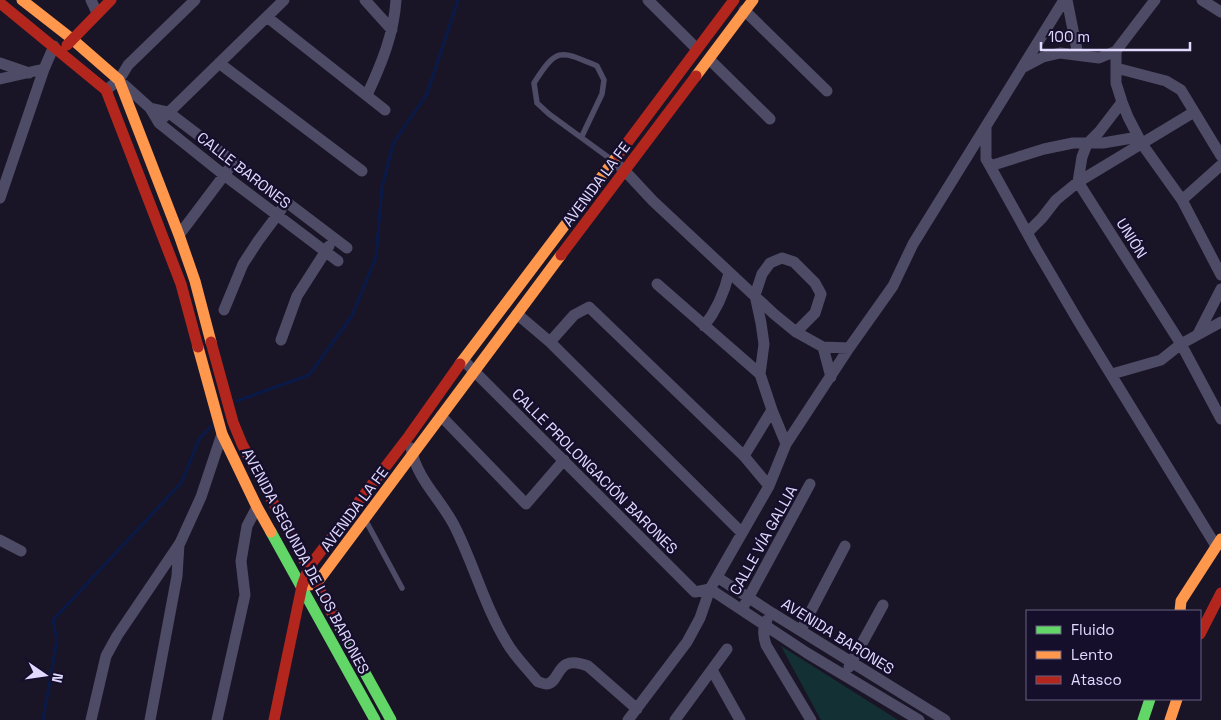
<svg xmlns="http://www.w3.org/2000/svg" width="1221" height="720" font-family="'Space Grotesk',sans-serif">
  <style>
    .green { fill: #133134 }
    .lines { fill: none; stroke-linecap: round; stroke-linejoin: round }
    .stream { stroke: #091a49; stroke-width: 3 }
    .lane { stroke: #4e4b66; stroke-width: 5.5 }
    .street { stroke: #4e4b66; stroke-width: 11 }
    .fast { stroke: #63d668; stroke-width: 11 }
    .slow { stroke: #ff974d; stroke-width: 11 }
    .jam { stroke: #b3261e; stroke-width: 11 }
    .labels { text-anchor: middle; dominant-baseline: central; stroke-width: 5; stroke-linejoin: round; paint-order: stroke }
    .street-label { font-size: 15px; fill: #e1daff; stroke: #160f2c }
  </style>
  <rect width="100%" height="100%" fill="#1a1526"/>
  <path class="green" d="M781 646 898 720H821Z"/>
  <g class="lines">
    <path class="stream" d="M237 401 309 375 352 316 376 257 382 187 394 142 427 94 458 0
      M43 720 57 640 53 620 182 482 199 439 213 425"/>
    <path class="lane" d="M582 136 602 94 604 80 597 66C560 50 557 47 534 83L537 103 549 114 612 160
      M366 521 402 588"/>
    <path class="street" d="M91 0 97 13
      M365 0 392 30
      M648 0 697 49
      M1067 0 1078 55
      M1202 0 1221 12
      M744 10 827 91
      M267 17 385 110
      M1116 51V83L1122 102 1099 132 1087 144 1082 157 1078 182 1181 344 1221 419
      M709 59 770 119
      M0 63 29 73
      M219 63 362 171
      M1024 67 1043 57 1060 53 1099 58 1116 51 1155 0
      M1116 68 1166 81 1181 90 1221 156
      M0 79 44 69
      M120 81 150 108 159 123 224 175 338 261
      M106 90 119 80 128 65 195 0
      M367 95C381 65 394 34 396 0
      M1122 102 1128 117 1142 144 1182 200 1221 275
      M150 108 168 112 347 248
      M163 118 284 0
      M986 126V159L990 166 1036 249 1080 324 1216 546
      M614 161 625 171 653 201 774 314 796 332 823 347 849 348
      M990 166 1044 149 1073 143H1103L1138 137
      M0 198 44 69 54 46
      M1182 200 1221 165
      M1028 232 1042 218 1056 200 1078 182 1194 112
      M179 235 228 170
      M657 284 760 374
      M224 310 243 264 258 241 281 210
      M517 314 550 342 741 532
      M704 326C717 310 724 294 729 273
      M1198 334 1221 289
      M281 340 297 296 329 246
      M550 342 574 315 589 307 744 456 769 486
      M823 347 831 377
      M463 360 695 592 710 589 807 653 919 720
      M1112 374 1161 360 1181 344 1221 322
      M772 410 760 374 764 344 761 323 755 295 762 274 770 263 782 258 794 262 815 283 821 294 815 313 796 332
      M441 416 526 504 564 460
      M411 448C417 480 441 499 455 527 474 565 485 607 507 643 515 657 528 669 538 682 541 682 543 684 546 684 562 683 554 653 588 666L637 709
      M744 456 772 410 786 444
      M0 540 21 551
      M717 577 772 613 945 720
      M745 604 810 484
      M767 620C762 628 763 636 766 645L811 720
      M801 630 845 546
      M849 667 883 605
      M712 670 740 720
      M91 720 106 656 117 636 180 543 201 497 222 434
      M150 720 177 576 179 544
      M217 720 245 595 241 561 247 526 257 507
      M628 720 687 642 700 618 710 589 769 486 786 444 849 348 893 286 913 244 1064 0
      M675 720 727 649"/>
    <path class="fast" d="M271 532 375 720
      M332 613 391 720
      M1143 720 1150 699"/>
    <path class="slow" d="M22 0 72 39 119 80 179 235 195 281 211 342
      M696 76 753 0
      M198 347 222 434 257 507 271 532
      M460 364 618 155
      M309 585 316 584 561 255
      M1180 611 1181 601 1221 539
      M1170 720 1177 699"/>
    <path class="jam" d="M0 3 106 90 181 284 198 347
      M67 45 111 0
      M618 155 734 0
      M561 255 696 76
      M211 342 233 422 242 444 332 613
      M1200 634 1221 593
      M274 720 302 586 309 567 409 436 460 364"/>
  </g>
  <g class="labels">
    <g class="street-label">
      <text transform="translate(244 170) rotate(38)">CALLE BARONES</text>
      <text transform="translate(596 184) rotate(-53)">AVENIDA LA FE</text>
      <text transform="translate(1132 238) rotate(58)">UNIÓN</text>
      <text transform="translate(595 471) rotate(45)">CALLE PROLONGACIÓN BARONES</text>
      <text transform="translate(354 509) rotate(-53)">AVENIDA LA FE</text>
      <text transform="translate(763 540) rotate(-61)">CALLE VÍA GALLIA</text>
      <text transform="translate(306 561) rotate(62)">AVENIDA SEGUNDA DE LOS BARONES</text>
      <text transform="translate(838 636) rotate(32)">AVENIDA BARONES</text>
    </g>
  </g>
  <rect x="1026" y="610" width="175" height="90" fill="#160f2c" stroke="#676080"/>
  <rect x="1036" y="626" width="25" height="8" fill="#63d668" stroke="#676080"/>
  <text x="1071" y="635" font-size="15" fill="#e1daff">Fluido</text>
  <rect x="1036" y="651" width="25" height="8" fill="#ff974d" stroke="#676080"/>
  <text x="1071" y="660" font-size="15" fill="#e1daff">Lento</text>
  <rect x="1036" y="676" width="25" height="8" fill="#b3261e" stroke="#676080"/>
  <text x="1071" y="685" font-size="15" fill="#e1daff">Atasco</text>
  <g transform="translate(45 675) rotate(103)" stroke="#160f2c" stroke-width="4" paint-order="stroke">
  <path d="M0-4L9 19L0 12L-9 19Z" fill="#e1daff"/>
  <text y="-8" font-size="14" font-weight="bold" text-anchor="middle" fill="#e1daff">N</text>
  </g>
  <path d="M1041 42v8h149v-8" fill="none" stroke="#e1daff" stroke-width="2.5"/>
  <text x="1048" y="42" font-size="15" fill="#e1daff" stroke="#160f2c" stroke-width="4" paint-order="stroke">100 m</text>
</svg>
